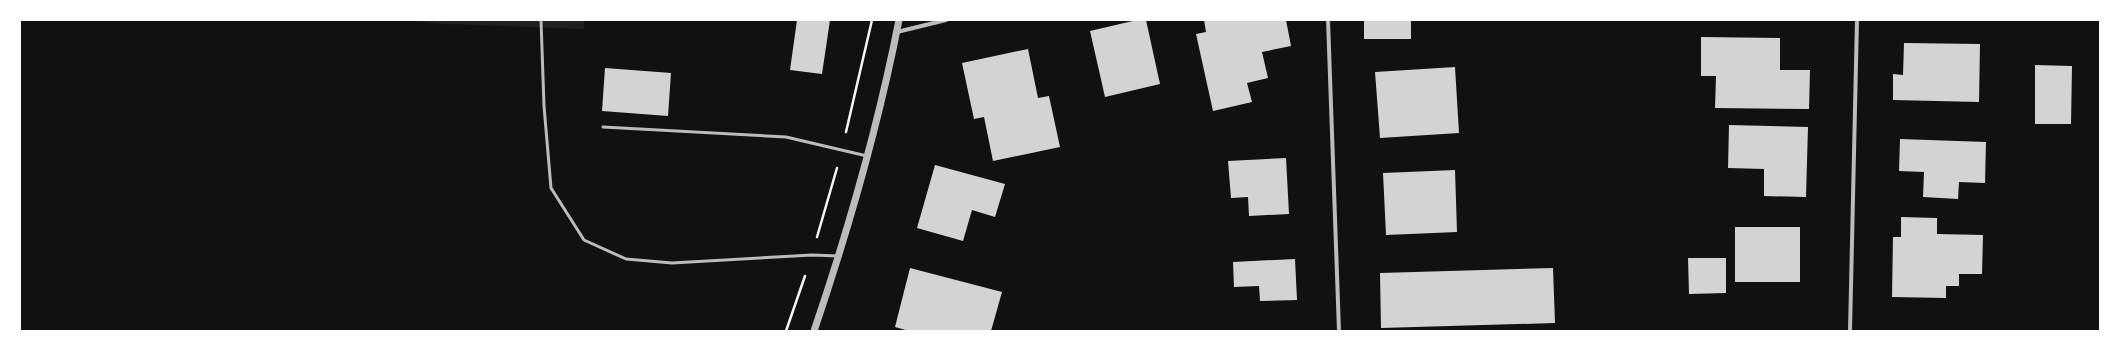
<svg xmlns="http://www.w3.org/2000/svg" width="2120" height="351" font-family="Roboto,sans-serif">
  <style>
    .green { fill: #202020 }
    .building { fill: #d3d3d3 }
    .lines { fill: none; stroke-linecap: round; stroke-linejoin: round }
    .path { stroke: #f5f5f5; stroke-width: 2.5 }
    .service { stroke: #bcbcbc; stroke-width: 3 }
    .minor { stroke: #bcbcbc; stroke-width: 4 }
    .tertiary { stroke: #bcbcbc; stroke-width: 7 }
  </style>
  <rect width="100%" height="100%" fill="#111"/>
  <path class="green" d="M405 20H584V29L444 24Z"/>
  <path class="building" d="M797 20H830L822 74 790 70Z
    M1137 20H1146L1160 84 1105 97 1090 31Z
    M1204 20H1286L1291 46 1262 52 1268 78 1247 83 1252 102 1213 111 1196 34 1206 32Z
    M1364 20H1411V39H1364Z
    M1701 37 1780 38V70H1810L1809 109 1715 108 1716 76H1701Z
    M1904 43 1980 44 1979 102 1893 100V74L1903 75Z
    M1028 49 1038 98 1049 96 1060 147 993 161 984 117 974 119 962 63Z
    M2035 65 2072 66 2071 124H2035Z
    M1455 67 1459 133 1380 138 1375 72Z
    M605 68 671 73 668 116 602 111Z
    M1729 125 1808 127 1806 197 1764 196V169L1728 168Z
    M1900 139 1986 142 1985 183 1959 182 1958 199 1923 197 1924 172 1899 171Z
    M1286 158 1289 214 1249 216 1248 197 1231 198 1228 161Z
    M935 165 1005 184 995 217 972 210 963 241 917 228Z
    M1455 170 1457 232 1386 235 1383 173Z
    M1901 217 1937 218V234L1983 235 1982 274H1959V286H1946V298L1892 297 1893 237H1901Z
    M1735 227H1800V282H1735Z
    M1688 258H1726V293L1689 294Z
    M1295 259 1297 300 1260 301 1259 286 1234 287 1233 262Z
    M910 268 1002 292 991 331H909L895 327Z
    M1553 268 1555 323 1381 328 1380 273Z"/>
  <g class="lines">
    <path class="path" d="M846 132 872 20
      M817 237 837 168
      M786 331 805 276"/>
    <path class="service" d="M541 20 544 106 551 188 584 240 626 259 672 263 812 255 838 256
      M603 127 786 137 867 156"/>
    <path class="minor" d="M1328 20 1339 331
      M897 32 946 20
      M1850 331 1857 20"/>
    <path class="tertiary" d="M814 331C849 228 878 127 899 20"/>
  </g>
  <rect width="2120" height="351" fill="none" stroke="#ffffff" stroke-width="42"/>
</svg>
